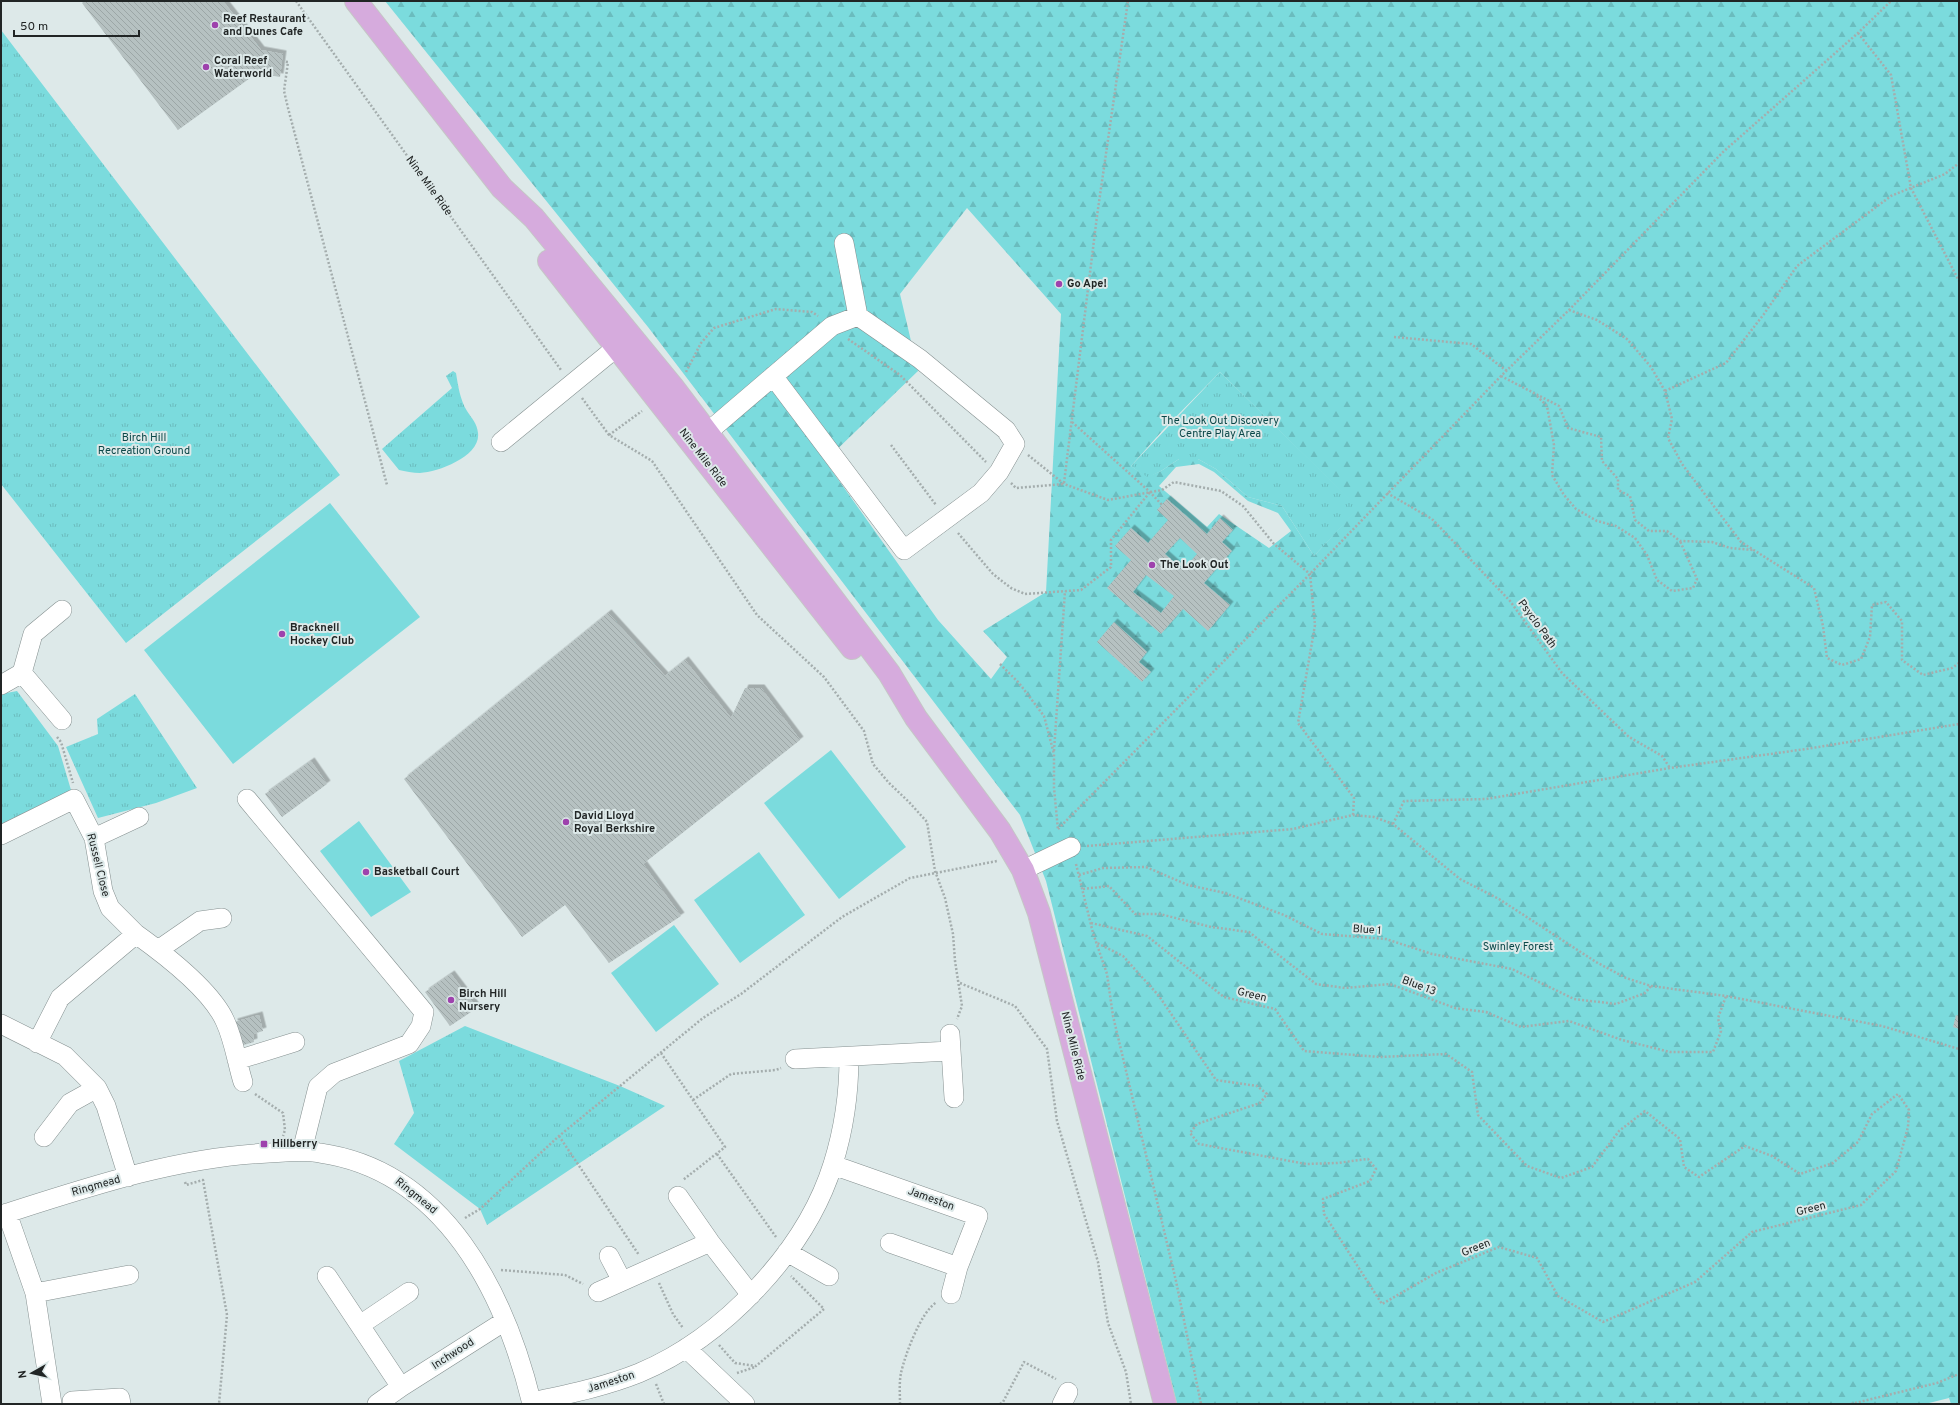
<svg xmlns="http://www.w3.org/2000/svg" width="1960" height="1405" font-family="Overpass,sans-serif">
  <style>
    .grass { fill: url(#grass-tufts) }
    .forest { fill: url(#forest-firs); fill-rule: evenodd }
    .garden { fill: #7bdbdd }
    .building { fill: url(#building-back-hatch); fill-rule: evenodd; filter: url(#shadow) }
    .lines { fill: none; stroke-linecap: round; stroke-linejoin: round }
    .minor-casing { stroke: #859090; stroke-width: 20 }
    .major-casing { stroke: #c5c6c6; stroke-width: 24 }
    .path { stroke: #a4adad; stroke-width: 2.5; stroke-dasharray: 2 2; stroke-linecap: butt }
    .minor { stroke: #fff; stroke-width: 19 }
    .major { stroke: #d6abdd; stroke-width: 22 }
    .poi-dot { fill: #9e42ad; stroke: #dde9e9; stroke-width: 1.5 }
    .labels { text-anchor: middle; dominant-baseline: central; stroke-width: 4; stroke-linejoin: round; paint-order: stroke }
    .poi-label { font-size: 11px; font-weight: bold; fill: #212525; stroke: #dde9e9; text-anchor: start }
    .street-label { font-size: 11px; fill: #212525; stroke: #dde9e9 }
    .park-label { font-size: 11px; fill: #0a4748; stroke: #dde9e9 }
  </style>
  <defs>
    <pattern id="grass-tufts" width="24" height="20" patternUnits="userSpaceOnUse"><rect width="24" height="20" fill="#7bdbdd"/><path d="M3 7l-1-3M5 7V3M7 7l1-3M15 17l-1-3M17 17v-4M19 17l1-3" fill="none" stroke="#6abcbe"/></pattern>
    <pattern id="forest-firs" width="22" height="20" patternUnits="userSpaceOnUse"><rect width="22" height="20" fill="#7bdbdd"/><path d="M5 1l3.5 6h-7zM16 11l3.5 6h-7z" fill="#6abcbe"/></pattern>
    <pattern id="building-back-hatch" width="6" height="6" patternUnits="userSpaceOnUse"><rect width="6" height="6" fill="#b6c1c1"/><path d="M-1 5l2 2M0 0l6 6M5-1l2 2" fill="none" stroke="#9ca6a6"/></pattern>
    <filter id="shadow"><feDropShadow dx="3.5" dy="-3.5" stdDeviation="0" flood-color="#0004"/></filter>
  </defs>
  <rect width="100%" height="100%" fill="#dde9e9"/>
  <path class="grass" d="M1 30 340 475 126 643 1 484Z
    M453 371 456 373C458 385 460 400 467 411 472 419 477 423 478 433 481 456 439 472 420 473 413 473 405 471 399 470L382 449 452 388 446 376Z
    M1220 372 1359 508 1314 556 1282 506 1248 497 1216 469 1198 459H1179L1161 471 1147 478 1131 466Z
    M17 691 58 746 71 790 1 824V694Z
    M135 694 197 788 156 803 98 818 66 747 98 734 97 719Z
    M465 1026 620 1086 665 1106 487 1225 480 1209 394 1144 414 1113 399 1061Z"/>
  <path class="forest" d="M385 1H1959V1404H1951L1949 1398 1925 1404H1177L1046 881 1020 815 648 327ZM967 208 1061 314 1046 592 983 631 1007 657 991 679 938 620 825 461 918 371 900 294ZM1220 372 1358 508 1314 556 1282 506 1248 497 1216 469 1198 459H1179L1161 471 1147 477 1131 466 1163 430ZM1199 464 1214 472 1248 501 1278 513 1291 531 1269 548 1219 514 1207 527 1159 486 1176 467Z"/>
  <path class="garden" d="M330 503 420 617 233 764 144 650Z
    M831 750 906 847 839 899 764 803Z
    M359 821 411 892 371 917 320 851Z
    M759 852 805 915 740 963 694 900Z
    M674 925 719 984 656 1032 611 973Z"/>
  <path class="building" d="M84 1H223L261 50 283 54 280 77 257 73 178 130 82 3Z
    M1167 499 1207 534 1220 518 1233 530 1222 542 1232 551 1204 583 1230 605 1208 631 1183 609 1161 634 1107 588 1131 560 1115 546 1131 528 1148 543 1168 520 1157 510ZM1180 538 1197 554 1183 570 1165 554ZM1146 575 1174 596 1161 613 1133 592Z
    M608 613 665 676 685 660 731 718 745 688H761L800 740 643 864 681 916 609 963 565 905 522 937 404 779Z
    M1114 622 1147 652 1139 662 1151 672 1142 682 1097 642Z
    M311 761 327 784 282 817 265 794Z
    M451 974 477 1008 450 1026 425 992Z
    M259 1015 263 1031 253 1034 254 1042 240 1046 234 1022Z
    M1956 1015 1959 1016V1029L1953 1027Z"/>
  <g class="lines">
    <g class="minor-casing">
      <path id="minor" d="M844 243 858 316
        M501 442 628 338
        M695 443 832 326 858 316 920 359 1006 430 1015 444 999 472 981 493 904 550 773 376
        M22 673 62 720
        M1 685 22 673 33 634 62 610
        M247 799 424 1012 421 1026 409 1044 334 1073 318 1087 302 1151
        M1 835 74 799 94 838 103 891 110 908 136 934
        M94 838 139 817
        M1023 870 1071 847
        M158 950 200 921 222 918
        M1 1024 65 1056 97 1088 106 1106 128 1177
        M950 1034 954 1098
        M37 1043 60 998 136 934C164 954 211 990 225 1021 234 1040 237 1063 243 1082
        M795 1059 950 1051
        M237 1060 295 1042
        M44 1137 70 1103 97 1088
        M833 1165 978 1216 958 1267 951 1294
        M678 1196 710 1242 751 1295
        M7 1213 35 1293 52 1404
        M1 1215C88 1187 177 1157 269 1153 286 1152 303 1150 320 1153 445 1171 505 1293 532 1404
        M890 1243 958 1267
        M787 1252 829 1276
        M609 1256 622 1281
        M327 1276 401 1387
        M598 1292 710 1242
        M35 1293 129 1275
        M360 1325 409 1292
        M686 1348 745 1404
        M72 1401 120 1398 121 1404
        M532 1402C568 1394 604 1387 639 1373 723 1338 806 1251 833 1164 844 1129 849 1093 849 1057
        M377 1404 401 1387 505 1321
        M1062 1404 1068 1392"/>
    </g>
    <g class="major-casing">
      <path id="major" d="M356 1 502 188 534 218 672 386 889 673 916 718 1000 831 1023 870 1039 913 1165 1404
        M549 261 852 648"/>
    </g>
    <path class="path" d="M296 1 561 370
      M1858 33 1891 75 1911 188 1959 281
      M282 61 288 62 284 91 288 108 387 485
      M1569 310 1597 320 1627 339 1651 367 1665 391 1672 419 1668 438 1682 464 1741 542 1814 588 1823 626 1827 658 1842 665 1861 659 1870 637 1872 605 1886 602 1902 621V660L1923 675 1952 668 1959 663
      M1394 337 1471 344 1507 371
      M848 339 900 375 986 462
      M686 372 701 343 714 328 776 309 812 312 818 316
      M1501 376 1559 406 1568 428 1601 437 1602 461 1618 479V490L1630 496 1635 520 1649 531H1667L1680 541 1712 542 1730 548 1753 550
      M1665 391 1726 363 1764 314 1797 266 1891 196 1945 174 1959 163
      M1537 396 1547 406 1554 445 1552 475 1564 495 1576 509 1597 521 1616 526 1635 538 1647 555 1657 580 1672 591 1693 588 1697 579 1680 541
      M582 398 609 435 652 461 757 615 824 677 864 731 873 764 889 783 909 802 927 822 935 871 945 898 953 934 955 961 962 1006 957 1019
      M1072 422 1150 492 1162 505
      M609 435 642 411
      M891 445 936 505
      M1028 455 1064 484 1108 500 1162 490 1174 482 1221 491 1243 506 1274 544 1310 574 1315 625 1298 723 1354 798 1353 815
      M1011 483 1016 488 1064 484
      M1064 483 1097 216 1128 1
      M1387 493 1432 519 1510 601 1562 673 1629 737 1662 756 1670 768
      M958 533 993 574 1011 588 1025 594 1081 590 1111 567V540L1150 492
      M1000 664 1019 683 1044 716 1054 754V788L1058 830
      M57 737 61 742 73 783
      M1054 751 1065 591
      M1393 824 1404 801 1486 799 1670 768 1806 749 1959 724
      M1058 829 1310 574 1501 376 1569 310 1723 152 1858 33 1891 1
      M1087 846 1293 829 1353 815 1374 817 1393 824 1460 879 1499 899 1596 962 1626 978 1651 986 1726 996 1882 1026 1959 1049
      M1076 864 1093 933 1107 974 1113 1016 1176 1281 1201 1404
      M1079 875 1103 868 1146 867 1188 885 1225 893 1284 915 1322 934 1386 939 1432 954 1512 969 1574 999 1616 1004 1645 993 1651 986
      M1083 889 1109 886 1135 914H1160L1211 927 1249 932 1316 984 1345 988 1390 984 1455 1008 1486 1012 1521 1027 1569 1021 1622 1040 1670 1052H1713L1721 1031 1718 1018 1726 996
      M1091 923 1147 936 1224 997 1275 1009 1304 1051 1380 1057 1446 1054 1472 1072 1478 1115 1527 1166 1561 1178 1592 1167 1619 1131 1645 1111 1680 1139 1684 1167 1699 1177 1745 1146 1772 1156 1800 1174 1833 1163 1858 1142 1872 1114 1898 1094 1909 1110 1908 1127 1896 1171 1861 1205 1752 1232 1695 1282 1603 1322 1558 1296 1537 1258 1499 1247 1436 1273 1382 1304 1324 1214 1323 1199 1370 1181 1376 1169 1368 1159 1337 1163 1306 1164 1199 1144 1190 1133 1197 1124 1260 1103 1267 1094 1257 1086 1216 1080 1159 996 1123 956 1097 943
      M960 983 1015 1006 1047 1049 1057 1121 1098 1262 1108 1323 1126 1372 1131 1404
      M661 1053 725 1147 683 1180
      M255 1094 283 1113 285 1130 283 1136
      M693 1100 731 1074 776 1070 781 1068
      M559 1136 639 1255
      M717 1154 776 1237
      M185 1182 186 1185 203 1180 227 1315 219 1404
      M465 1218 480 1209 559 1136 703 1018 741 994 842 917 910 878 997 861
      M501 1270 565 1275 583 1284
      M659 1283 673 1314 683 1328
      M719 1345 735 1363 756 1366 824 1309 791 1276
      M737 1373 755 1367
      M656 1384 664 1404
      M900 1404C900 1394 899 1383 901 1373 905 1355 921 1311 937 1302
      M1000 1404 1003 1402 1024 1362 1056 1379
      M1851 1404 1937 1383 1959 1374"/>
    <use href="#minor" class="minor"/>
    <use href="#major" class="major"/>
  </g>
  <g class="poi-dot">
    <circle cx="215" cy="25" r="4"/>
    <circle cx="206" cy="67" r="4"/>
    <circle cx="1059" cy="284" r="4"/>
    <circle cx="1152" cy="565" r="4"/>
    <circle cx="282" cy="634" r="4"/>
    <circle cx="566" cy="822" r="4"/>
    <circle cx="366" cy="872" r="4"/>
    <circle cx="451" cy="1000" r="4"/>
    <rect x="260" y="1140" width="8" height="8" rx="2"/>
  </g>
  <g class="labels">
    <g class="poi-label">
      <text x="223" y="19">Reef Restaurant<tspan x="223" dy="13">and Dunes Cafe</tspan></text>
      <text x="214" y="61">Coral Reef<tspan x="214" dy="13">Waterworld</tspan></text>
      <text x="1067" y="284">Go Ape!</text>
      <text x="1160" y="565">The Look Out</text>
      <text x="290" y="628">Bracknell<tspan x="290" dy="13">Hockey Club</tspan></text>
      <text x="574" y="816">David Lloyd<tspan x="574" dy="13">Royal Berkshire</tspan></text>
      <text x="374" y="872">Basketball Court</text>
      <text x="459" y="994">Birch Hill<tspan x="459" dy="13">Nursery</tspan></text>
      <text x="272" y="1144">Hillberry</text>
    </g>
    <g class="street-label">
      <text transform="translate(429 186) rotate(54)">Nine Mile Ride</text>
      <text transform="translate(703 458) rotate(52)">Nine Mile Ride</text>
      <text transform="translate(1537 624) rotate(54)">Psyclo Path</text>
      <text transform="translate(98 865) rotate(76)">Russell Close</text>
      <text transform="translate(1367 930) rotate(4)">Blue 1</text>
      <text transform="translate(1419 986) rotate(21)">Blue 13</text>
      <text transform="translate(1252 995) rotate(13)">Green</text>
      <text transform="translate(1073 1046) rotate(76)">Nine Mile Ride</text>
      <text transform="translate(96 1186) rotate(-16)">Ringmead</text>
      <text transform="translate(416 1196) rotate(39)">Ringmead</text>
      <text transform="translate(931 1199) rotate(20)">Jameston</text>
      <text transform="translate(1811 1209) rotate(-14)">Green</text>
      <text transform="translate(1476 1248) rotate(-22)">Green</text>
      <text transform="translate(453 1354) rotate(-33)">Inchwood</text>
      <text transform="translate(611 1382) rotate(-18)">Jameston</text>
    </g>
    <g class="park-label">
      <text x="1220" y="421">The Look Out Discovery<tspan x="1220" dy="13">Centre Play Area</tspan></text>
      <text x="144" y="438">Birch Hill<tspan x="144" dy="13">Recreation Ground</tspan></text>
      <text x="1518" y="947">Swinley Forest</text>
    </g>
  </g>
  <rect width="1960" height="1405" fill="none" stroke="#212525" stroke-width="4"/>
  <g transform="translate(32 1373) rotate(262)" stroke="#dde9e9" stroke-width="3" paint-order="stroke">
  <path d="M0-3L7 15L0 10L-7 15Z" fill="#212525"/>
  <text y="-6" font-size="11" font-weight="bold" text-anchor="middle" fill="#212525">N</text>
  </g>
  <path d="M14 30v6h125v-6" fill="none" stroke="#212525" stroke-width="2"/>
  <text x="20" y="30" font-size="12" fill="#212525" stroke="#dde9e9" stroke-width="3" paint-order="stroke">50 m</text>
</svg>
